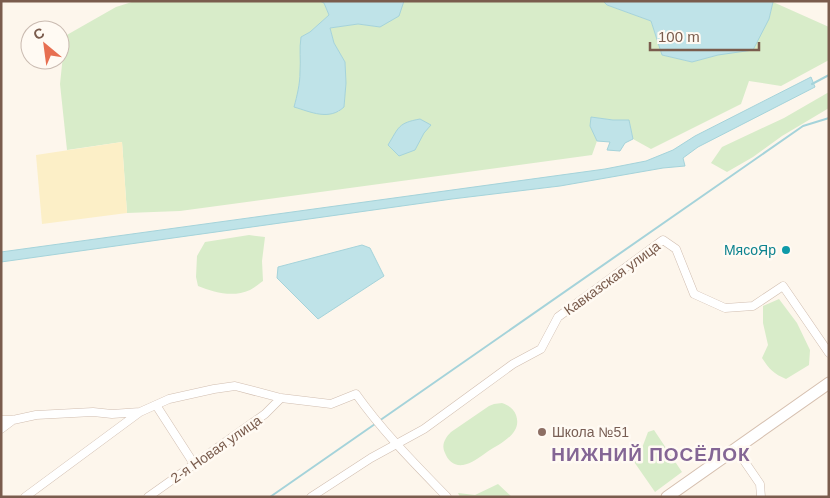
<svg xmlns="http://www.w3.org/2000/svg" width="830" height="498" font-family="Helvetica,sans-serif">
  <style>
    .green { fill: #d8ecc9 }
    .sand { fill: #fcefc7 }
    .water { fill: #bfe3e8; stroke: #a5d3da }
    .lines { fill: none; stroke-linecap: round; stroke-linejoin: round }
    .stream { stroke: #a5d3da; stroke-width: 2 }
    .street-casing { stroke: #d1beb0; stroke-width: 9 }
    .secondary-casing { stroke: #d6c0b0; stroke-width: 13 }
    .street { stroke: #fff; stroke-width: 8 }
    .secondary { stroke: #fff; stroke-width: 11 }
    .culture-dot { fill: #0f9aa8; stroke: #fffaf3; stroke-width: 2 }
    .education-dot { fill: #8d6e63; stroke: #fffaf3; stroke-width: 2 }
    .labels { text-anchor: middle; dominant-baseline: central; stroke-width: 5; stroke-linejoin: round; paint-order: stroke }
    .culture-label { font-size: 14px; fill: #0d838f; stroke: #fffaf3; text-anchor: end }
    .street-label { font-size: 14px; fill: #7a5c4d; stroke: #fffaf3 }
    .education-label { font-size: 14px; fill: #785e54; stroke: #fffaf3; text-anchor: start }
    .district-label { font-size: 19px; font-weight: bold; letter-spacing: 1px; fill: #846695; stroke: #fffaf3 }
  </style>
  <rect width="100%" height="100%" fill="#fdf6ec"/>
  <path class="green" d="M135 1H320L324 3 329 15 310 32 301 37C299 50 301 61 300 74 300 85 297 96 294 107L338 112 344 107 346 83 345 62 334 43 330 28 358 24 380 27 403 4 404 1H603L607 5 651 21 662 55 692 62 718 55 769 19 773 2 829 27V60L781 86 749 81 741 104 651 149 633 139 629 120H613L591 117 590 126 597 141 592 155 180 211 127 213 122 142 67 150 60 84 65 36 116 7Z
    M829 92V108L782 136 753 157 727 172 711 163 722 147 784 118Z
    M249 235 265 237 262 261 263 281C259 284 254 288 250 290 232 298 214 292 198 286L196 277 197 256 205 242Z
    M779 299 797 323 810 350 809 365 786 379C774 374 769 369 762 358L768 345 763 323V306Z
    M502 403C508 405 514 409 516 415 523 434 499 444 487 452 480 457 471 464 463 465 454 466 448 461 445 453 441 445 445 438 451 432L489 406 494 404Z
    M654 430 682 472 655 492 630 456 642 448 648 432Z
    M498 484 512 497H460L458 493 475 495Z"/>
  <path class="sand" d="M122 142 127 213 42 224 36 155Z"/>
  <path class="water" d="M320 1H404L399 16 380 27 358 24 330 28 334 43 345 62 346 83 344 107C329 121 311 112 294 107 297 96 300 84 300 72 301 60 299 49 301 37L310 32 329 15 324 3Z
    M603 1H769L773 2 769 19 753 50 718 55 692 62 662 55 651 21 607 5Z
    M811 77 815 87 698 147 683 158 685 166 663 168 560 186 452 199 1 262V252L605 169 646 161 673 150 695 136Z
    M591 117 613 120H629L633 139 625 143 620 151 607 150 610 142 597 141 590 126Z
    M420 119 431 125 424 133 415 150 399 156 388 145C399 127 398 123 420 119Z
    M362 245 370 248 384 276 318 319 277 278 278 267Z"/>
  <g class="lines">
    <path class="stream" d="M812 84 829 75
      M379 421 803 126 829 118
      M270 497 375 424"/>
    <g class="street-casing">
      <path id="street" d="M156 405 194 464
        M1 420H13L36 415 93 412 112 414 140 412 169 399 214 389 235 386 281 398 331 404 356 394C383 432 415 464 447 497
        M1 429 13 420
        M736 449 760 484 761 497
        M25 497 140 412
        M148 497 265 414 281 398
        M311 497 371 458 424 429 513 364 541 349 558 317 663 240 676 249 694 294 725 308 753 306 783 286 829 353"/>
    </g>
    <g class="secondary-casing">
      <path id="secondary" d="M667 497 829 383"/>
    </g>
    <use href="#street" class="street"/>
    <use href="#secondary" class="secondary"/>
  </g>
  <circle class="culture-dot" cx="786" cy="250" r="5"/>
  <circle class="education-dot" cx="542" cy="432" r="5"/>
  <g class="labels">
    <g class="culture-label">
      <text x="776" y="250">МясоЯр</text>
    </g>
    <g class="street-label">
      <text transform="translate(612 278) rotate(-36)">Кавказская улица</text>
      <text transform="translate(216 449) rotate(-35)">2-я Новая улица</text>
    </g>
    <g class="education-label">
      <text x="552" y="432">Школа №51</text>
    </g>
    <g class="district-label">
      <text x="651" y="454">НИЖНИЙ ПОСЁЛОК</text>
    </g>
  </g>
  <rect width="830" height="498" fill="none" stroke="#7a5c4d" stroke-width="5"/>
  <g transform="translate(45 45) rotate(331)"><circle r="24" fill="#fffaf3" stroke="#cabbb1"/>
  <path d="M0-4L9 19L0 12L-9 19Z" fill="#e76f51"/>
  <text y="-8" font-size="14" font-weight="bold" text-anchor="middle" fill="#7a5c4d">С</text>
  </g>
  <path d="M650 42v8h109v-8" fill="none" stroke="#7a5c4d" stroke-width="2.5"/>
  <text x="658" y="42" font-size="15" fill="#7a5c4d" stroke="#fffaf3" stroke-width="4" paint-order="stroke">100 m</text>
</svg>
